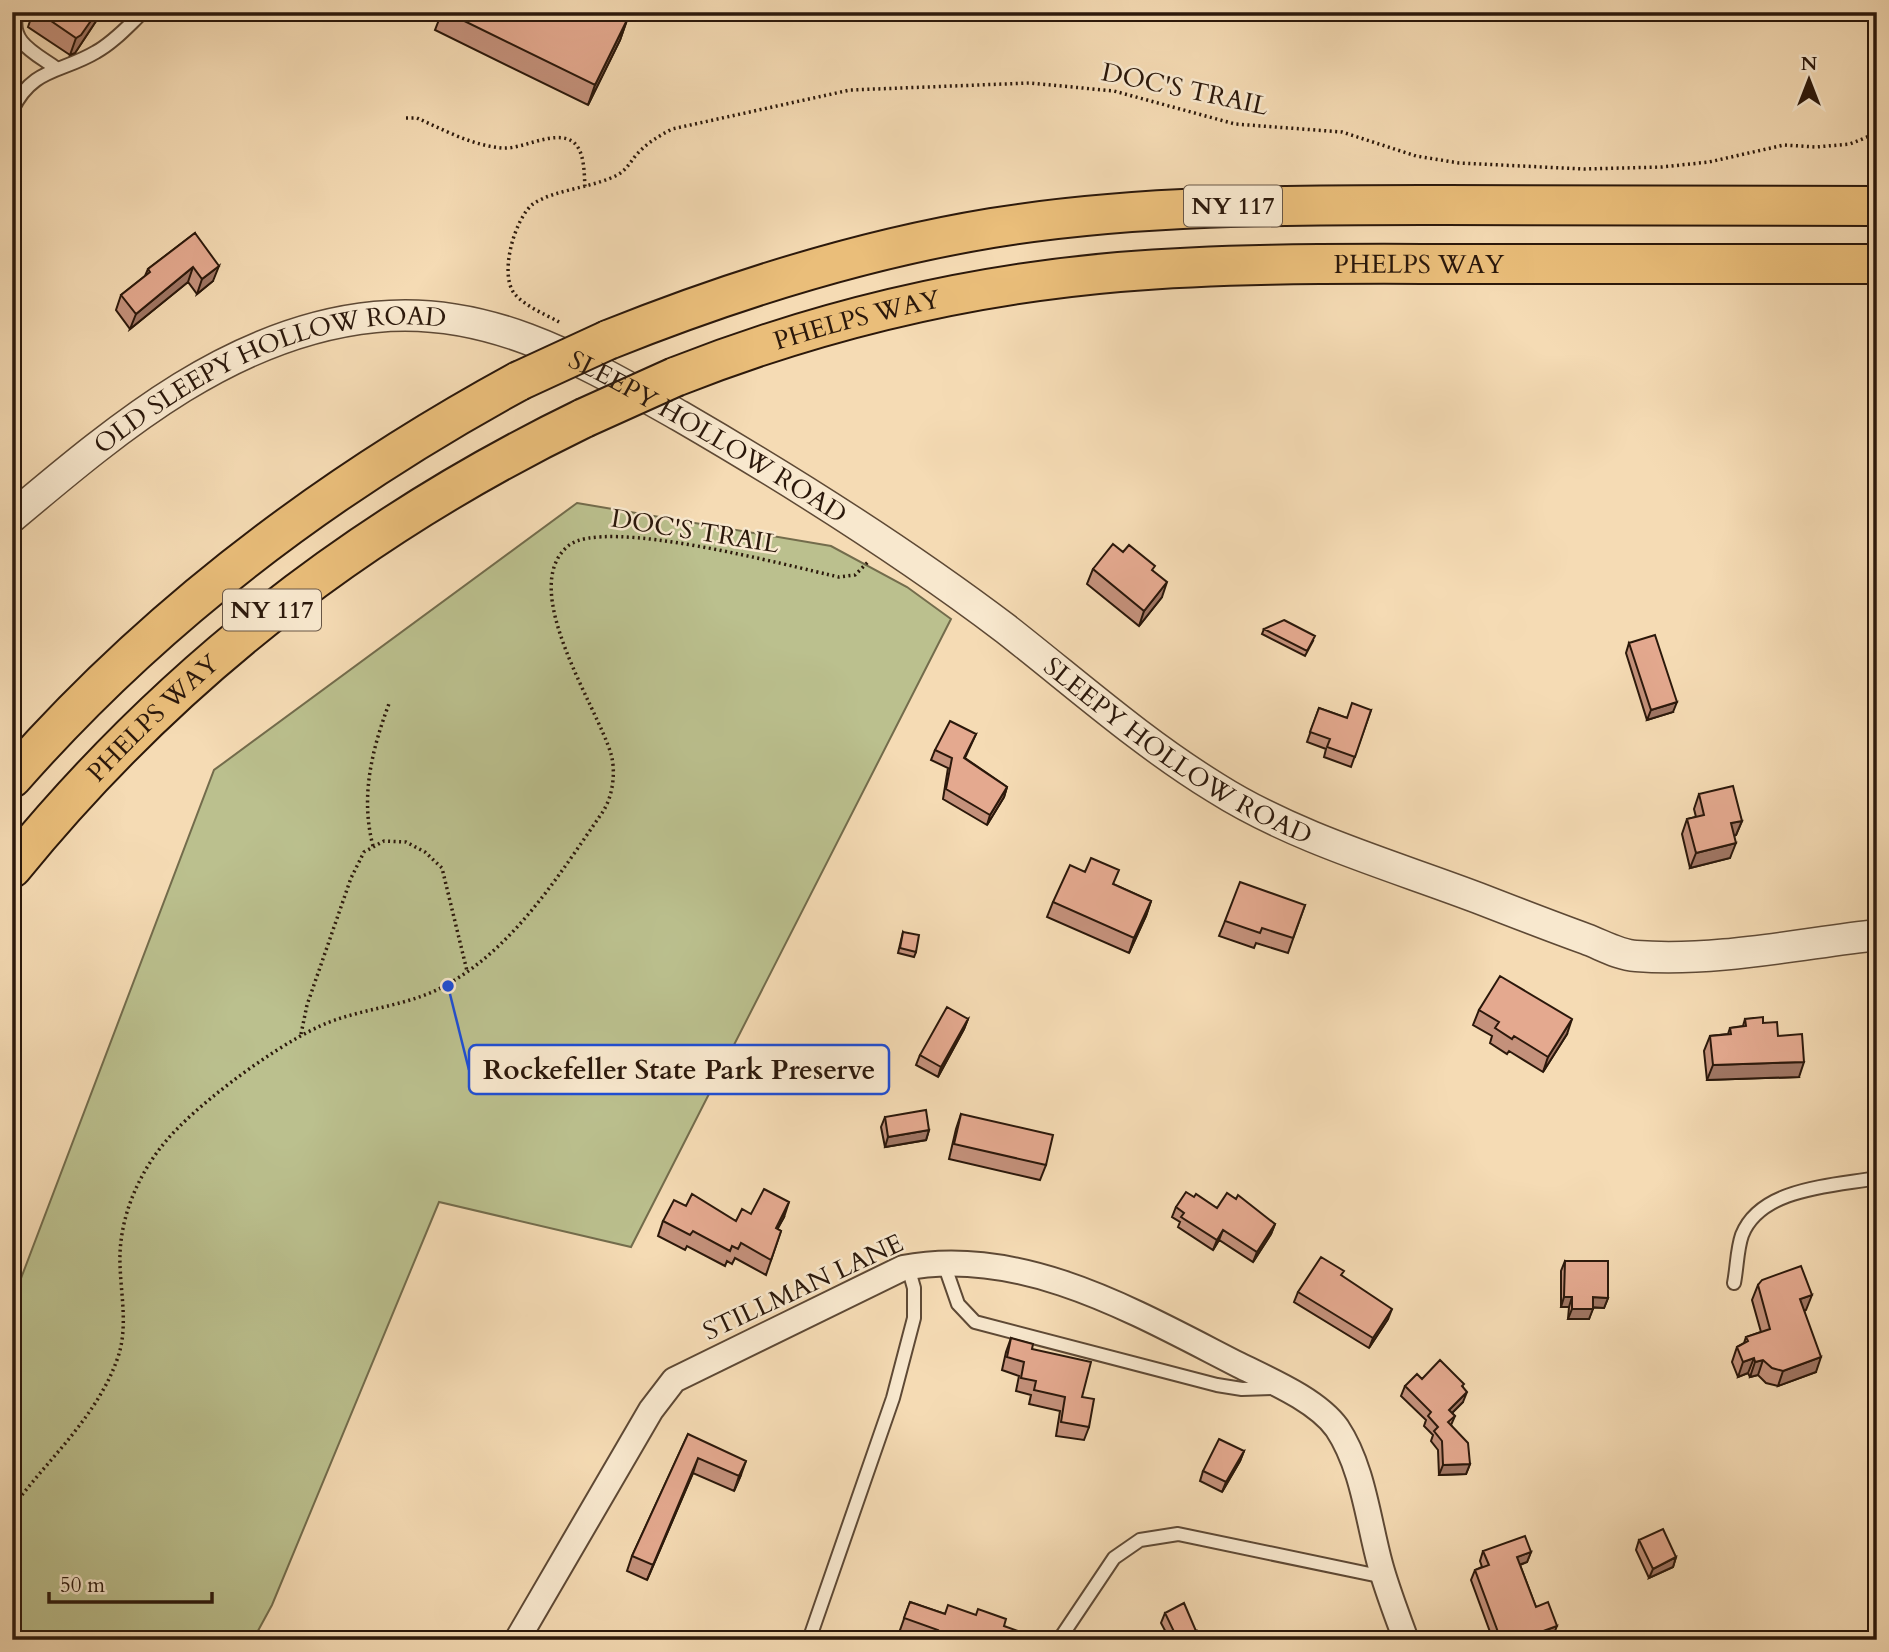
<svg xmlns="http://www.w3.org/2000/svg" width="1889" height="1652" font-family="Cardo,serif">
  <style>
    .green { fill: #bbc08e; stroke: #736c4c; stroke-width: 2 }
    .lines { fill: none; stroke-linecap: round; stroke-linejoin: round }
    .service-casing { stroke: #5e4935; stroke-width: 16 }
    .minor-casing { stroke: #5e4935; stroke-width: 28 }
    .tertiary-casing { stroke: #5e4935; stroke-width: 33 }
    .primary-casing { stroke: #2b180b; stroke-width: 42 }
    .path { stroke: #2b180b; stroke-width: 3.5; stroke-dasharray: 2 3.5; stroke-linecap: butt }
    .service { stroke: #f8e8ce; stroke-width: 12 }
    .minor { stroke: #f8e8ce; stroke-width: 24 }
    .tertiary { stroke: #f8e8ce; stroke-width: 30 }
    .primary { stroke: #eabe7a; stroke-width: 38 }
    .primary-bridge-casing { stroke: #2b180b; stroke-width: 42; stroke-linecap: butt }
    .primary-bridge { stroke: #eabe7a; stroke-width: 38 }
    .wall { fill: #c4917b; stroke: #2b180b; stroke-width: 2 }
    .shaded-wall { fill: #a07664; stroke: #2b180b; stroke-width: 2 }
    .building { fill: #e4a98f; stroke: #2b180b; stroke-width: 2 }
    .labels { text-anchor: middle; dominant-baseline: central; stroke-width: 5; stroke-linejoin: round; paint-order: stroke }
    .shield { fill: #f8e8ce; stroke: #685646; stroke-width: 2 }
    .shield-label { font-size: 24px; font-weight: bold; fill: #2b180b }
    .street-label { font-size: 26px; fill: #2b180b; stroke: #f8e8ce }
    .leader { fill: none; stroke: #1d4ed8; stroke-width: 2.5 }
    .callout-dot { fill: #1d4ed8; stroke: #f8e8ce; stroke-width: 2.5 }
    .callout { fill: #f8e8ce; stroke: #1d4ed8; stroke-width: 2.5 }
    .callout-label { font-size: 28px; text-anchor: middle; font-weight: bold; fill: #2b180b }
  </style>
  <rect width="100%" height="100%" fill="#f5dbb4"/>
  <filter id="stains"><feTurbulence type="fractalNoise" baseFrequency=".00286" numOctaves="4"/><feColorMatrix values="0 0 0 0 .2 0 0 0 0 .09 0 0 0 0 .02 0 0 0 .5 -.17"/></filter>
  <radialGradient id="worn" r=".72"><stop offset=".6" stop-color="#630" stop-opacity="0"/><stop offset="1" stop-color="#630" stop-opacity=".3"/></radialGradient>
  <path class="green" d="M577 503 831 546 907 587 951 619 631 1247 439 1202 272 1605 253 1640H12V1302L214 770Z"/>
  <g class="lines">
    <g class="service-casing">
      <path id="service" d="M17 12C8 42 35 53 56 68
        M12 110C33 67 61 73 96 52 114 42 128 26 143 12
        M943 1261 958 1304 975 1322 1217 1385 1242 1389 1276 1388
        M1734 1283C1737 1268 1737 1249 1742 1235 1761 1187 1834 1186 1877 1178
        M809 1640 893 1398 914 1318V1288L908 1267
        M1059 1640 1114 1558 1140 1540 1178 1534 1384 1577"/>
    </g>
    <g class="minor-casing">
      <path id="minor" d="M517 1640 651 1410 674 1380 903 1268C1022 1245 1137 1313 1239 1365 1269 1380 1317 1400 1337 1428 1363 1467 1368 1520 1380 1564 1387 1590 1397 1615 1406 1640"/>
    </g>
    <g class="tertiary-casing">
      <g id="tertiary">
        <path id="s1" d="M12 517C118 428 232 331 375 317 490 305 584 362 680 416 792 481 903 551 1006 629 1075 683 1141 742 1216 788 1295 838 1391 865 1478 898 1514 912 1550 926 1586 939 1602 945 1619 955 1636 956 1715 962 1798 944 1877 935"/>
      </g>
    </g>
    <g class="primary-casing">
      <g id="primary">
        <path d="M608 340C733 290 859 250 992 228 1142 204 1292 205 1444 205 1588 205 1732 205 1877 206"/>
        <path id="s2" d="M675 377C817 321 967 285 1119 272 1237 262 1355 264 1473 264 1608 264 1742 264 1877 264"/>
        <path d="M12 778C156 614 328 485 519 381"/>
        <path id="s3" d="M12 868C169 675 361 526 584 418"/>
      </g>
    </g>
    <path class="path" d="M406 118H417C444 130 473 146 503 148 524 149 553 130 572 141 585 150 584 173 585 187
      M559 322C545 314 524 306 514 293 499 273 515 218 533 204 555 189 594 188 619 174 627 169 631 161 637 154 647 143 659 136 672 129L850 90 1030 83 1114 91 1235 124 1342 132 1416 156 1459 163 1584 169 1662 167 1709 162 1784 145 1816 147 1850 144 1877 133
      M373 846C360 796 372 749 390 701
      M301 1034 307 1005 351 878 364 852 384 841 406 842 425 852 442 868 467 971
      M12 1508C48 1459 98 1416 118 1357 128 1327 121 1296 120 1265 118 1214 143 1162 179 1127 212 1093 293 1033 338 1019 374 1007 414 1004 448 984 515 946 559 875 602 813 613 797 616 772 611 754 597 706 517 589 568 546 603 516 789 566 839 577L855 575 868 562"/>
    <use href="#service" class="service"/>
    <use href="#minor" class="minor"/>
    <use href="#tertiary" class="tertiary"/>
    <use href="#primary" class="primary"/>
    <g class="primary-bridge-casing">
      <path id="primary-bridge" d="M519 381 608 340
        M584 418 675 377"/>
    </g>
    <use href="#primary-bridge" class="primary-bridge"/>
  </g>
  <path class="wall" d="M33 12H102L75 53 70 55 28 27Z
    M442 12H611L627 20 620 40 588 105 435 30Z
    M195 233 213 281 197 294 188 282 130 329 116 310 121 295 145 276 148 269Z
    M1123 552 1153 571 1162 597 1139 626 1087 584 1093 569Z
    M1264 629 1313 641 1305 656 1262 634Z
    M1629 643 1673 712 1647 720 1626 653Z
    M1319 708 1347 718 1371 710 1351 767 1324 757 1326 749 1307 742Z
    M976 734 965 758 1007 787 1004 797 987 825 943 799 948 768 931 760 935 750Z
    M1699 794 1742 821 1736 835 1734 836 1730 858 1690 868 1682 834 1687 819 1696 817 1694 809Z
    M1113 884 1151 901 1146 916 1129 953 1047 917 1053 902Z
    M1305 905 1288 953 1256 943 1254 948 1219 936 1225 921Z
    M903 932 916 952 914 957 898 953Z
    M1479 1010 1567 1034 1543 1072 1509 1051 1507 1054 1490 1043 1492 1036 1473 1025Z
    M968 1019 964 1029 938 1077 916 1065 920 1055Z
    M1745 1019 1763 1023 1778 1036 1799 1077 1707 1080 1704 1051 1710 1036 1728 1034 1730 1028 1743 1026Z
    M961 1114 1046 1165 1040 1180 949 1159 956 1129Z
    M885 1117 929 1130 926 1140 885 1147 881 1127Z
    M1194 1197 1217 1208 1275 1224 1271 1234 1253 1262 1219 1240 1213 1250 1178 1227 1180 1222 1172 1217 1176 1207Z
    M686 1206 736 1221 751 1214 784 1217 777 1229 781 1231 766 1275 735 1258 732 1264 727 1261 725 1266 687 1246 685 1250 658 1236 663 1221Z
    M1565 1261 1608 1298 1604 1308 1593 1307 1589 1319H1568L1569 1307H1561V1271Z
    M1342 1276 1388 1319 1369 1348 1294 1302 1298 1292Z
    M1758 1285 1806 1310H1804L1816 1372 1778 1386 1766 1383 1758 1375 1750 1377 1748 1373 1738 1377 1732 1362 1737 1347 1744 1343 1746 1337 1761 1332 1752 1300Z
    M1011 1338 1032 1349 1082 1397 1089 1427 1084 1440 1056 1436 1060 1411 1029 1404 1031 1395 1016 1391 1019 1376 1002 1370 1006 1352Z
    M1422 1379 1463 1387V1402L1452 1413 1455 1416 1451 1425 1470 1464 1466 1474 1439 1475 1438 1450 1431 1441 1433 1435 1424 1426 1426 1420 1401 1396 1405 1386Z
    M688 1434 741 1475 734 1491 693 1473 647 1580 627 1571 632 1556Z
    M1244 1451 1240 1461 1222 1492 1200 1481 1203 1471Z
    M1639 1540 1676 1557 1673 1567 1649 1578 1636 1550Z
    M1483 1551 1531 1552 1527 1562 1520 1565 1536 1607 1553 1636 1543 1640H1493L1471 1580 1475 1570 1482 1567 1480 1561Z
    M910 1602 945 1614 1004 1626 1018 1640H919L899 1633Z
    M1165 1613 1196 1631 1193 1640H1170L1161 1623Z"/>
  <path class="shaded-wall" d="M97 12H102L75 53 70 55 76 38Z
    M627 20 620 40 588 105 595 85Z
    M219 266 213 281 197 294 202 279Z
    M193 267 188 282 130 329 136 314Z
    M1167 582 1162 597 1139 626 1144 611Z
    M1677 702 1673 712 1647 720 1651 710Z
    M1007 787 1004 797 987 825 990 815Z
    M1742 821 1736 835 1725 838 1731 823Z
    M1736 843 1730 858 1690 868 1696 853Z
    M1151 901 1146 916 1129 953 1134 938Z
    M968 1019 964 1029 938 1077 941 1067Z
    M1572 1019 1567 1034 1543 1072 1548 1057Z
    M1804 1062 1799 1077 1707 1080 1713 1065Z
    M929 1130 926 1140 885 1147 888 1137Z
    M789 1202 784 1217 770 1243 776 1228Z
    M1275 1224 1271 1234 1253 1262 1257 1252Z
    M1223 1230 1219 1240 1213 1250 1217 1240Z
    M1812 1295 1806 1310 1795 1314 1800 1299Z
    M1564 1297H1572L1569 1307H1561Z
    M1593 1297 1608 1298 1604 1308 1590 1307Z
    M1392 1309 1388 1319 1369 1348 1373 1338Z
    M1572 1309H1593L1589 1319H1568Z
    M1821 1357 1816 1372 1778 1386 1783 1371Z
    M1754 1358 1748 1373 1738 1377 1743 1362Z
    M1763 1360 1758 1375 1750 1377 1755 1362Z
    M1467 1392 1463 1402 1445 1420 1449 1410Z
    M1244 1451 1240 1461 1222 1492 1226 1482Z
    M698 1458 693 1473 647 1580 653 1565Z
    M746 1461 741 1475 734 1491 739 1476Z
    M1470 1464 1466 1474 1439 1475 1443 1465Z
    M1531 1552 1527 1562 1513 1567 1517 1557Z
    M1676 1557 1673 1567 1649 1578 1653 1569Z
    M1557 1626 1553 1636 1543 1640H1519Z
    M1196 1631 1193 1640H1178Z"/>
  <path class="building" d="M38 12H97L81 35 76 38Z
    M446 12H611L627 20 595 85Z
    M195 233 219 266 202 279 193 267 136 314 121 295 150 272 148 269Z
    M1113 544 1123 552 1129 545 1155 566 1152 570 1167 582 1144 611 1093 569Z
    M1284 620 1315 636 1307 651 1264 629Z
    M1655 635 1677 702 1651 710 1629 643Z
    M1352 703 1371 710 1355 757 1327 747 1330 739 1310 732 1319 708 1347 718Z
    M950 721 976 734 964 758 1007 787 990 815 946 789 952 758 935 750Z
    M1733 786 1742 821 1731 823 1736 843 1696 853 1687 819 1704 815 1699 794Z
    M1091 858 1119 870 1113 884 1151 901 1134 938 1053 902 1070 865 1085 872Z
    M1240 882 1305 905 1293 938 1262 928 1260 933 1225 921Z
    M903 932 919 935 916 952 900 948Z
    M1500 976 1572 1019 1548 1057 1514 1036 1512 1039 1495 1028 1499 1022 1479 1010Z
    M947 1007 968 1019 941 1067 920 1055Z
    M1763 1017V1023L1777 1022 1778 1036 1802 1034 1804 1062 1713 1065 1710 1036 1731 1034 1730 1028 1746 1026 1745 1019Z
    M926 1110 929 1130 888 1137 885 1117Z
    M961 1114 1053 1135 1046 1165 954 1144Z
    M764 1189 789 1202 776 1228 781 1231 771 1260 741 1243 738 1249 732 1246 730 1251 693 1231 690 1235 663 1221 674 1200 686 1206 692 1194 736 1221 742 1209 751 1214Z
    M1186 1192 1194 1197 1196 1194 1217 1208 1227 1193 1236 1199 1238 1195 1275 1224 1257 1252 1223 1230 1217 1240 1181 1217 1184 1213 1176 1207Z
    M1321 1257 1344 1271 1341 1275 1392 1309 1373 1338 1298 1292Z
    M1565 1261H1608V1298L1593 1297V1309H1572V1297H1564Z
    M1801 1266 1812 1295 1800 1299 1821 1357 1783 1371 1772 1368 1763 1360 1755 1362 1754 1358 1743 1362 1737 1347 1748 1341 1746 1337 1770 1329 1758 1285 1762 1280Z
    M1011 1338 1033 1344 1032 1349 1091 1362 1082 1397 1094 1399 1089 1427 1061 1422 1065 1397 1034 1390 1036 1381 1021 1378 1024 1362 1007 1357Z
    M1440 1360 1464 1384 1462 1386 1467 1392 1449 1410 1455 1416 1448 1422 1468 1443 1470 1464 1443 1465 1442 1441 1434 1431 1438 1427 1428 1416 1431 1412 1405 1386 1417 1374 1422 1379Z
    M688 1434 746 1461 739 1476 698 1458 653 1565 632 1556Z
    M1219 1439 1244 1451 1226 1482 1203 1471Z
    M1663 1529 1676 1557 1653 1569 1639 1540Z
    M1525 1536 1531 1552 1517 1557 1536 1607 1548 1602 1557 1626 1519 1640H1501L1475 1570 1489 1565 1483 1551Z
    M910 1602 945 1614 948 1605 976 1615 978 1609 1006 1619 1004 1626 1021 1632 1018 1640H934L938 1630 904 1618Z
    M1184 1603 1196 1631 1178 1640 1165 1613Z"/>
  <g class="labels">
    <g class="shield">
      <rect x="1184" y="185.5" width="98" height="41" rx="5"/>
      <rect x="223" y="589.5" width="98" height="41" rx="5"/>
    </g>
    <g class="shield-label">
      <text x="1233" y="206">NY 117</text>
      <text x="272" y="610">NY 117</text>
    </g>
    <g class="street-label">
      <text transform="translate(1185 89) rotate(12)">DOC'S TRAIL</text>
      <text stroke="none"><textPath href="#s2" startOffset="758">PHELPS WAY</textPath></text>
      <text stroke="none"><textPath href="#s2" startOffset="191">PHELPS WAY</textPath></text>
      <text stroke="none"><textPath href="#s1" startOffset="301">OLD SLEEPY HOLLOW ROAD</textPath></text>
      <text stroke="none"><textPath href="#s1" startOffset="782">SLEEPY HOLLOW ROAD</textPath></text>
      <text transform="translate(695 531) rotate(9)">DOC'S TRAIL</text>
      <text stroke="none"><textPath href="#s3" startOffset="206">PHELPS WAY</textPath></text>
      <text stroke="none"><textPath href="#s1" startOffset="1349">SLEEPY HOLLOW ROAD</textPath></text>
      <text transform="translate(803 1287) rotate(-25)">STILLMAN LANE</text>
    </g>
  </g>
  <path class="leader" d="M448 986L469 1070"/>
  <circle class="callout-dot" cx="448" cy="986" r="7"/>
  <rect class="callout" x="469" y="1045" width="420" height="49" rx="7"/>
  <g class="callout-label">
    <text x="679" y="1079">Rockefeller State Park Preserve</text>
  </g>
  <rect width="1889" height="1652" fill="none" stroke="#f5dbb4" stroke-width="42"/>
  <rect x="14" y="14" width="1861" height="1624" fill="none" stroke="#2b180b" stroke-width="3.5"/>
  <rect x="21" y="21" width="1847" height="1610" fill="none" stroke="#2b180b" stroke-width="2"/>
  <g transform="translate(1809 80)" stroke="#f8e8ce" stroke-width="5" paint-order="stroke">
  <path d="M0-5L12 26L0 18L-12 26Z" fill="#2b180b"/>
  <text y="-10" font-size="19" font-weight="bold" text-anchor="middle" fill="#2b180b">N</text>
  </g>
  <path d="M49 1592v10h163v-10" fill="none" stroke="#2b180b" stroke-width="3.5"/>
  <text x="60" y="1592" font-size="21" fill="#2b180b" stroke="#f8e8ce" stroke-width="5" paint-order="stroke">50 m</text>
  <rect width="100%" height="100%" filter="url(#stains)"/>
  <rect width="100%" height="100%" fill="url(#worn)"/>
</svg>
